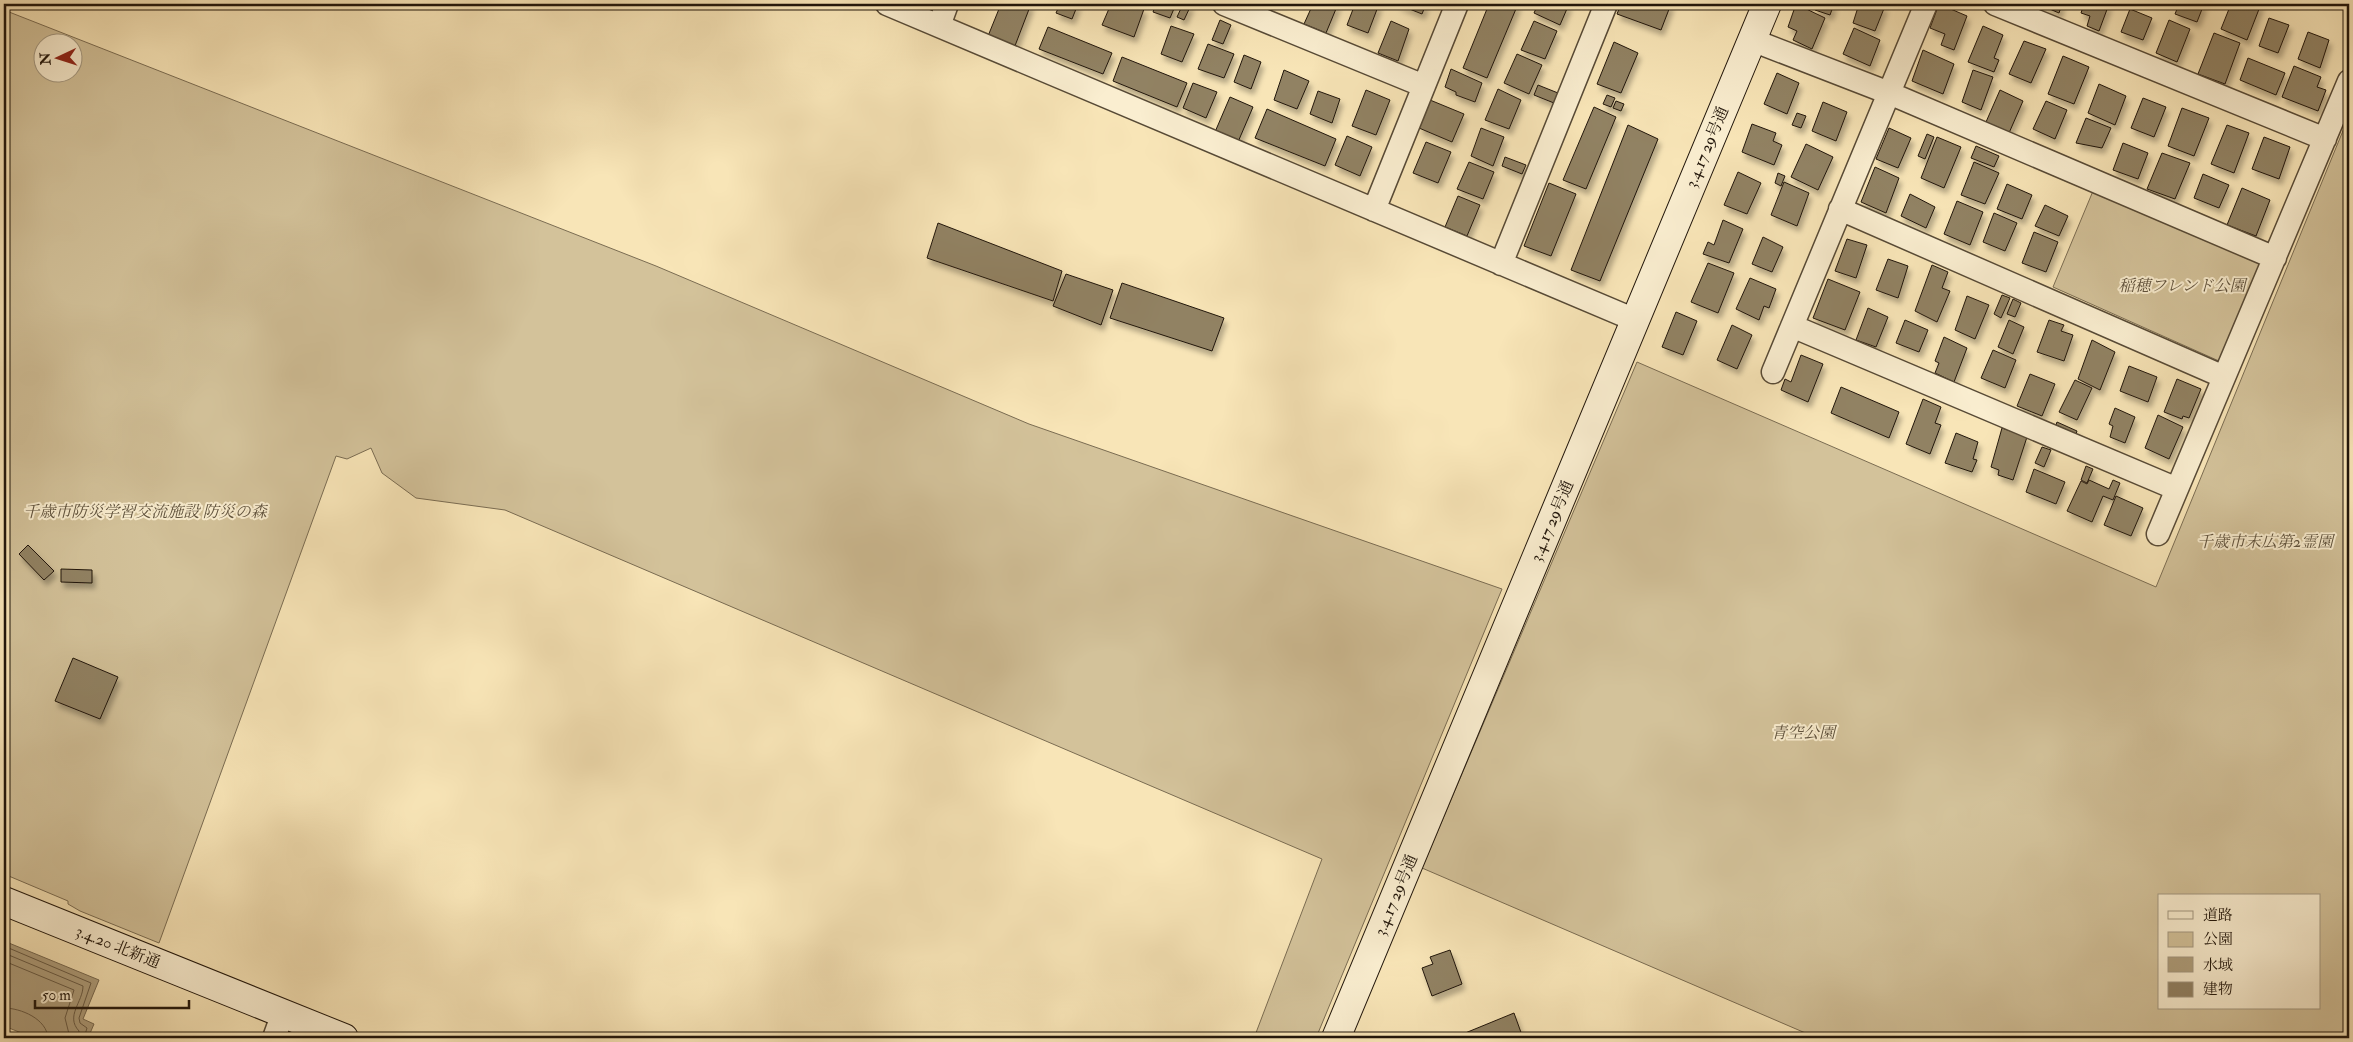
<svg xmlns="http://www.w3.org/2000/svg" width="2353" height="1042" font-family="'IM FELL Double Pica','Noto Serif JP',serif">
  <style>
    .green { fill: #d3c29a; stroke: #7a6c52; fill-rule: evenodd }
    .water { fill: #af9f7d; stroke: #76684f }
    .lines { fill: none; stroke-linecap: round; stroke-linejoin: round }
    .shore { stroke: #685a44; stroke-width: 1 }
    .building { fill: #918264; stroke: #21160b; filter: url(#shadow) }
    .street-casing { stroke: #574a36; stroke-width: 25 }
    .secondary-casing { stroke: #21160b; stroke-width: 30 }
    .street { stroke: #faeed0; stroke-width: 22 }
    .secondary { stroke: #faeed0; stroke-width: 28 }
    .labels { text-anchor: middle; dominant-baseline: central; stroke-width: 4; stroke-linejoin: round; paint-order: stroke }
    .street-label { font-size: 16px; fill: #21160b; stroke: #faeed0 }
    .park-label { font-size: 16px; font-style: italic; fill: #5f523d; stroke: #faeed0 }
  </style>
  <defs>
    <filter id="shadow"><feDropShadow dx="3" dy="5.5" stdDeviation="2.5" flood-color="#0004"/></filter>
  </defs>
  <rect width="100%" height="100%" fill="#f8e5b7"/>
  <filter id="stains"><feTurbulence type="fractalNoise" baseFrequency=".004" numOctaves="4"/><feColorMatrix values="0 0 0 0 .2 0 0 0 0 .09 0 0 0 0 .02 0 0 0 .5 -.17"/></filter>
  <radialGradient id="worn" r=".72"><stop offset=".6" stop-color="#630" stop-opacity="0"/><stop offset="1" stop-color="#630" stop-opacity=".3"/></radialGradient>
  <path class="green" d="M4 10 656 266 1029 424 1502 589 1316 1038H1254L1322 859 505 510 416 498 382 473 371 448 347 459 336 456 159 943 80 911 68 904V901L4 874ZM42 42H72V72H42Z
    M2349 116V1038H1817L1422 868 1637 362 2156 587ZM2159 896H2319V1008H2159Z
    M2093 191 2262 263 2219 361 2053 287Z"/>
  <path class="water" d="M4 941 99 980 83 1019 94 1024 88 1038H34L4 1026Z"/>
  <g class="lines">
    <path class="shore" d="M4 946 91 983 79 1018 80 1023 87 1028 84 1038
      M4 953 83 986C83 1002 65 1016 79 1031L78 1038
      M4 961 74 990 65 1018 70 1038
      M4 1008C21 1008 47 1019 48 1038"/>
  </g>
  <path class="building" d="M1001 4H1031L1013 51 986 41Z
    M1060 4H1078L1072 19 1056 13Z
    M1111 4H1130L1144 9 1134 37 1102 25Z
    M1156 4H1176L1170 18 1153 12Z
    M1183 4 1191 5 1184 20 1177 17Z
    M1313 4H1338L1326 33 1304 24Z
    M1355 4H1379L1368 33 1347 25Z
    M1397 4H1426L1422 14Z
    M1489 4H1518L1487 78 1463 68Z
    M1538 4H1569L1560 25 1534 13Z
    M1621 4H1671L1661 30 1617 14Z
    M1796 4 1825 18 1812 49 1793 40 1797 31 1788 27Z
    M1817 4H1834L1830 15 1815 10Z
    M1859 4 1885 6 1875 31 1853 23Z
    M1939 4 1967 16 1954 50 1941 45 1945 34 1930 28Z
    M2038 4H2062L2059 13Z
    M2084 4H2109L2099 31 2087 26 2090 16 2081 13Z
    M2179 4H2204L2197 22 2175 14Z
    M2231 4H2261L2247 40 2221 29Z
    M2130 9 2152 18 2143 40 2121 32Z
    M2269 18 2289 25 2278 53 2259 46Z
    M1220 20 1231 25 1223 44 1212 40Z
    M2169 20 2190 29 2177 62 2156 53Z
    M1391 21 1409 29 1398 61 1378 53Z
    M1534 21 1557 31 1545 59 1521 50Z
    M1171 26 1194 34 1182 62 1161 54Z
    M1983 26 2003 35 1994 58 1999 60 1994 72 1968 62Z
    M1048 27 1112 53 1103 74 1039 49Z
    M1854 28 1880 40 1870 66 1843 54Z
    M2308 32 2329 40 2320 68 2298 59Z
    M2214 33 2240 43 2225 84 2198 74Z
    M2024 41 2046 49 2031 83 2009 74Z
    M1614 42 1638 53 1621 93 1597 84Z
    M1208 44 1234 54 1224 78 1198 69Z
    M1923 50 1954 64 1943 94 1912 81Z
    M1517 54 1542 65 1529 94 1504 83Z
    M1244 55 1261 62 1251 89 1234 82Z
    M2063 56 2089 67 2074 104 2048 94Z
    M1122 57 1187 83 1177 107 1113 81Z
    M2248 58 2285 73 2276 95 2240 80Z
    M2294 66 2321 77 2317 87 2326 90 2318 111 2282 97Z
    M1451 69 1482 83 1475 102 1456 95V92L1445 87Z
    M1284 70 1309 81 1297 109 1274 100Z
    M1973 70 1993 77 1981 110 1962 102Z
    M1777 73 1799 83 1787 114 1764 104Z
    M1193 83 1217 92 1206 118 1183 108Z
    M2099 84 2126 96 2115 125 2088 113Z
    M1538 85 1558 93 1554 103 1534 95Z
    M1498 89 1521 100 1509 129 1485 120Z
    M1366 90 1390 100 1376 135 1352 126Z
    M2000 90 2023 101 2009 133 1986 122Z
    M1318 91 1340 99 1332 123 1310 114Z
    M1607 95 1615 98 1611 107 1603 104Z
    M1230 97 1253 107 1238 142 1215 132Z
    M2143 98 2166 107 2154 137 2131 128Z
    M1430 100 1464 114 1452 142 1419 128Z
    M1616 101 1624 104 1621 111 1613 108Z
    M2046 101 2067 110 2055 139 2033 129Z
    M1823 102 1847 112 1836 141 1812 131Z
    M1594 107 1616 117 1586 189 1563 180Z
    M2182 108 2209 118 2194 156 2168 146Z
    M1267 109 1336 139 1325 166 1255 138Z
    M1797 113 1806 116 1801 128 1792 125Z
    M2086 118 2111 128 2102 148 2076 143Z
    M1752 124 1776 133 1773 141 1782 145 1774 165 1742 152Z
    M1628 125 1658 139 1600 281 1571 270Z
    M2227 125 2249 133 2234 173 2211 164Z
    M1481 128 1504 137 1493 166 1471 156Z
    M1889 128 1911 138 1898 168 1876 159Z
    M1927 134 1934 137 1925 159 1918 156Z
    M1347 136 1372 147 1360 176 1335 165Z
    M1937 137 1961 147 1944 188 1921 178Z
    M2264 137 2290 147 2279 179 2252 169Z
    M1426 142 1451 152 1438 183 1413 173Z
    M2123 143 2148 153 2138 179 2113 170Z
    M1806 144 1833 157 1818 190 1791 177Z
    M1976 146 1999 156 1994 167 1971 158Z
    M2162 153 2190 163 2175 199 2147 189Z
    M1505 157 1526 165 1522 174 1502 166Z
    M1469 162 1494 172 1483 199 1457 189Z
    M1974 162 1999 173 1985 204 1961 195Z
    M1875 167 1899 178 1886 213 1861 202Z
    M1738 172 1761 183 1747 214 1724 205Z
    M1778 173 1785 176 1781 186 1775 183Z
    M2203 174 2229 185 2219 208 2194 198Z
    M1784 182 1809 193 1797 226 1771 215Z
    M1549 183 1576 194 1551 256 1524 246Z
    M2007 184 2032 195 2022 219 1997 209Z
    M2242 188 2270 200 2256 236 2227 225Z
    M1910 194 1935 207 1926 228 1901 216Z
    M1458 196 1480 205 1467 236 1445 227Z
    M1957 201 1983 212 1970 245 1944 234Z
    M2045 205 2068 216 2059 236 2035 226Z
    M1994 213 2017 223 2005 251 1983 242Z
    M1723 220 1743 229 1729 263 1703 254 1708 242 1714 245Z
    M938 223 1062 271 1053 301 927 258Z
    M2034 232 2058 242 2046 272 2022 263Z
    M1763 237 1783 247 1772 272 1752 264Z
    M1847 239 1867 245 1856 278 1835 271Z
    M1888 259 1908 266 1898 298 1876 290Z
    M1708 263 1734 273 1718 313 1691 302Z
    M1932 265 1948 272 1942 288 1950 291 1937 322 1915 311Z
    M1066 274 1113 290 1101 325 1053 306Z
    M1750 278 1776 289 1769 308 1764 306 1759 320 1736 309Z
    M1828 279 1860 292 1845 330 1813 318Z
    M1122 283 1224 318 1212 351 1110 318Z
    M2002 295 2010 298 2001 318 1994 314Z
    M1967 296 1989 305 1975 339 1955 330Z
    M2013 299 2021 303 2015 317 2007 314Z
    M1868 308 1888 317 1876 347 1856 340Z
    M1676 312 1697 321 1683 355 1662 347Z
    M1905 320 1928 330 1919 352 1896 343Z
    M2009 320 2024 327 2013 354 1998 347Z
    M2049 320 2064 325 2061 331 2073 335 2064 361 2037 352Z
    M1732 325 1752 335 1737 369 1717 360Z
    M1944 337 1967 348 1954 382 1935 373 1939 363 1935 361Z
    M2092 340 2115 352 2100 390 2078 379Z
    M1993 350 2016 360 2005 388 1981 378Z
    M1801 355 1823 364 1808 402 1781 390 1785 379 1791 382Z
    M2129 366 2157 377 2148 402 2120 391Z
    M2030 374 2055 384 2042 416 2017 406Z
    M2177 379 2201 389 2189 418 2183 416 2182 419 2164 412Z
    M2075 380 2092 388 2077 420 2059 412Z
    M1841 387 1899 412 1889 438 1831 413Z
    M1923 399 1941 407 1935 423 1941 425 1930 454 1906 444Z
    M2115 408 2135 417 2125 443 2110 437 2113 426 2109 424Z
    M2158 415 2183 427 2169 459 2145 448Z
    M2057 422 2077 431 2076 434 2056 425Z
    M2002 428 2027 437 2013 480 1998 475 1999 470 1991 467Z
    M1956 433 1978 442 1973 459 1977 460 1972 472 1945 463Z
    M2042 447 2051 450 2044 467 2035 463Z
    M2086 466 2093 469 2087 483 2081 480Z
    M2034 469 2065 482 2056 504 2026 492Z
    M2089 480 2109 489 2113 480 2120 483 2113 500 2103 496 2092 522 2067 511 2081 481 2087 484Z
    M2116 496 2143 508 2131 536 2104 525Z
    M28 545 54 571 44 580 19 554Z
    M61 569 92 570V583L61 582Z
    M73 658 118 677 100 719 55 701Z
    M1450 950 1462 984 1432 996 1422 968 1433 964 1430 957Z
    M1514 1013 1523 1038H1453Z"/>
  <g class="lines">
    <g class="street-casing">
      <path id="street" d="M887 4 1635 320
        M1224 4 1424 86
        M1995 4 2325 139
        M939 26 947 4
        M1752 40 1889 93 2275 258
        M1840 209 2224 377
        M1374 210 1457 4
        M1501 264 1606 4
        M1792 326 2177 489
        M1773 372 1926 4
        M2158 534 2349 81
        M274 1038 283 1013"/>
    </g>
    <g class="secondary-casing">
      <path id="secondary" d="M4 901 344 1038
        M1336 1038 1767 4"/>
    </g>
    <use href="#street" class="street"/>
    <use href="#secondary" class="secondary"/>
  </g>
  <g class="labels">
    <g class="street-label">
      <text transform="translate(1707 147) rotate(-67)">3.4.17 29号通</text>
      <text transform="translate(1552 521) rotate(-67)">3.4.17 29号通</text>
      <text transform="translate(1396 895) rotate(-67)">3.4.17 29号通</text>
      <text transform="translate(118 947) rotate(22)">3.4.20 北新通</text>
    </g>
    <g class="park-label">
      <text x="2182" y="286">稲穂フレンド公園</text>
      <text x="145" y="512">千歳市防災学習交流施設 防災の森</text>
      <text x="2265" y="542">千歳市末広第2霊園</text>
      <text x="1803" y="733">青空公園</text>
    </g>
  </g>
  <rect width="2353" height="1042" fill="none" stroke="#f8e5b7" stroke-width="20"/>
  <rect x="5" y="5" width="2343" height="1032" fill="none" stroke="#21160b" stroke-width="2.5"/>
  <rect x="10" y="10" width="2333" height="1022" fill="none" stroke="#21160b"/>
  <rect x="2158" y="894" width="162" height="115" fill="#faeed0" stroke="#a39881"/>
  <rect x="2168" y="911" width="25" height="8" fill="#faeed0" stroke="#a39881"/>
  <text x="2203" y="920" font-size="15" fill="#21160b">道路</text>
  <rect x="2168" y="932" width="25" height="15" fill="#d3c29a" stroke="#a39881"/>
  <text x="2203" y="944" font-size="15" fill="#21160b">公園</text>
  <rect x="2168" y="957" width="25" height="15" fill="#af9f7d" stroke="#a39881"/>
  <text x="2203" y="970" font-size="15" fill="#21160b">水域</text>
  <rect x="2168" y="982" width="25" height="15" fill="#918264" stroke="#a39881"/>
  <text x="2203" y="994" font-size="15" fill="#21160b">建物</text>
  <g transform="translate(58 58) rotate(266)"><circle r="24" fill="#faeed0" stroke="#a39881"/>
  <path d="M0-4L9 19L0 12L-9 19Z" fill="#8f2418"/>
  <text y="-8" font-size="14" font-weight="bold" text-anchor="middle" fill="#21160b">N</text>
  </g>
  <path d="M35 1000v8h154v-8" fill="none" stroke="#21160b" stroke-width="2.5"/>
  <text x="42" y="1000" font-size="15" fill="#21160b" stroke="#faeed0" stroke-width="4" paint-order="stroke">50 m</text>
  <rect width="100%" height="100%" filter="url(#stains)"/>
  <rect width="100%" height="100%" fill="url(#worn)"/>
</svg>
